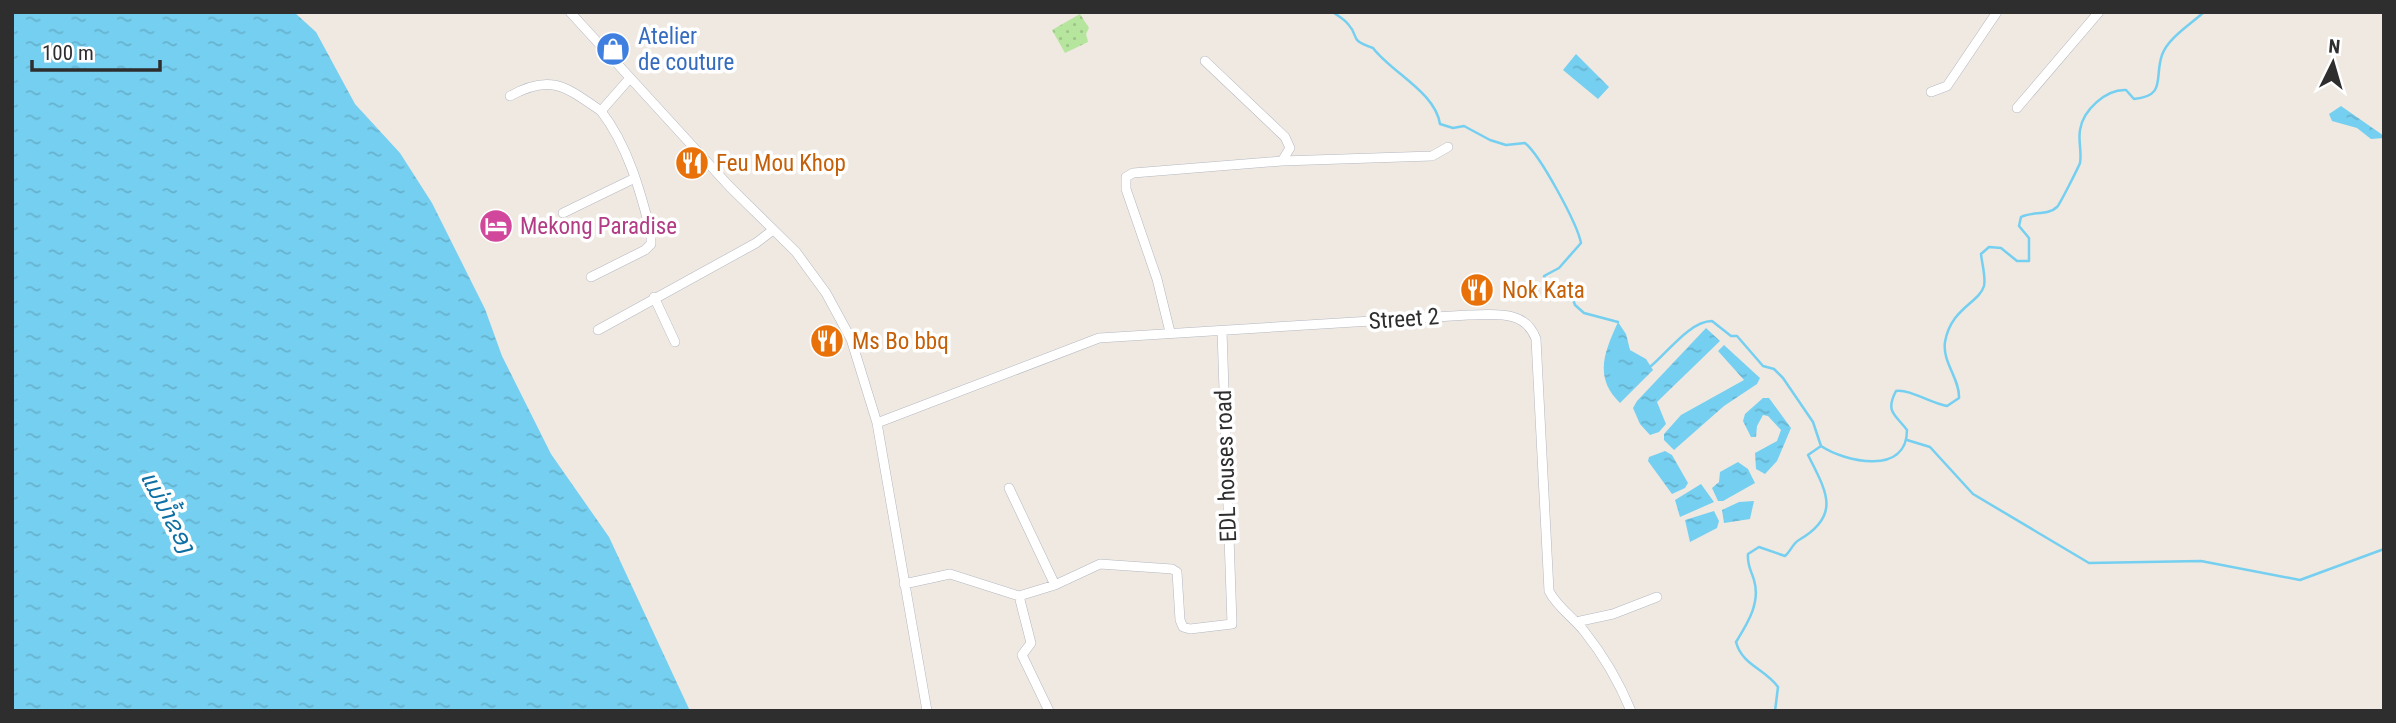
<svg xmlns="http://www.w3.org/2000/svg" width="2396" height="723" font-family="'Roboto Condensed','Noto Sans Lao',sans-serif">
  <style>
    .grass { fill: url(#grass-dots) }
    .water { fill: url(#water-ripples) }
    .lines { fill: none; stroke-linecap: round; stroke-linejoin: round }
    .stream { stroke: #75cff0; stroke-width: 2.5 }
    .minor-casing { stroke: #b4b7c1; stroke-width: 10 }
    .minor { stroke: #fff; stroke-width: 9 }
    .labels { text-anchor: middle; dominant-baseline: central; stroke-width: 7; stroke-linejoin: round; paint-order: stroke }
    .shop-label { font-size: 23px; fill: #366cbe; stroke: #fff; text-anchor: start }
    .food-label { font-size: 23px; fill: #c56008; stroke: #fff; text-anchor: start }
    .hotel-label { font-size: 23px; fill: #b23c85; stroke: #fff; text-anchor: start }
    .street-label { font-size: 23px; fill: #2e2e2e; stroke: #fff }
    .water-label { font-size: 24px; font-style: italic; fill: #0d6fa3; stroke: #fff }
  </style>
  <defs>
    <pattern id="grass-dots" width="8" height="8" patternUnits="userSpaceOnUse" patternTransform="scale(1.75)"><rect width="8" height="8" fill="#b6e59e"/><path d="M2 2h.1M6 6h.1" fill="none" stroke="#9dc588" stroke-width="1.8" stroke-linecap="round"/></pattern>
    <pattern id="water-ripples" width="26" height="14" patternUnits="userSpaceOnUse" patternTransform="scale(1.75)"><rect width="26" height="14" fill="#75cff0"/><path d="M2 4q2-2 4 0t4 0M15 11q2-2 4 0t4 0" fill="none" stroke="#66b2ce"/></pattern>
  </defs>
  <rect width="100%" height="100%" fill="#efe9e1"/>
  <path class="grass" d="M1080 14 1089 28 1086 34 1088 42 1065 53 1052 30Z"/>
  <path class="water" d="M12 12H294L316 32 355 104 400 153 432 203 485 309 502 356 551 454 609 537 690 711H12Z
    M1576 54 1609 87 1598 99 1563 70Z
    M2341 106 2384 136V138L2371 139 2357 128 2332 121 2329 114Z
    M1618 322 1626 334 1630 350 1646 359 1653 370 1620 403C1593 377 1605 351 1618 322Z
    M1706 328 1720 341 1657 402 1666 424 1659 432 1650 435 1640 424 1633 408 1637 401Z
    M1724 345 1760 378 1757 384 1724 406 1674 450 1664 440V434L1681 415 1744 380 1718 351Z
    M1763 398H1769L1791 428 1777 461 1765 474 1756 469 1755 453 1777 441 1781 430 1768 416 1763 415 1757 426 1756 437H1751L1743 421 1745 414Z
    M1665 451 1672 455 1688 483 1685 488 1672 494 1648 461 1649 457Z
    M1738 462 1748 469 1755 483 1723 501H1718L1712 488 1719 482 1720 472Z
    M1701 484 1714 502 1680 517 1675 500Z
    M1754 501 1750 519 1724 523 1722 510 1739 502Z
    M1714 511 1719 521 1717 528 1690 542 1685 520Z"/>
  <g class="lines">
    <path class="stream" d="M1333 12C1338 16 1344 19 1348 24 1361 38 1347 39 1373 48 1392 73 1435 92 1440 124L1453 128 1464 126 1490 140 1506 145 1525 143C1540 155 1577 223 1581 243L1559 268 1544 276 1547 282 1572 297 1575 305 1584 313 1618 322
      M1651 366C1667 353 1690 321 1712 321L1731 336H1737L1763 366 1774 369 1783 378 1813 422 1821 446
      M1907 440 1930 447 1973 494 2089 563 2201 561 2300 580 2384 549
      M1775 711 1778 687C1765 669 1742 665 1736 642 1747 624 1761 603 1754 580 1751 570 1747 565 1748 554L1759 547 1785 556C1791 551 1793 543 1799 540 1842 515 1826 491 1808 455L1821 446C1845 462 1907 476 1907 430 1895 414 1885 412 1896 391 1910 389 1930 403 1947 406L1959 398C1960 379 1942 362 1945 342 1951 308 1979 303 1984 286 1986 277 1982 264 1981 254L1989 247 2001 248 2017 261H2029V238L2019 226 2021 217C2032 211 2048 216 2057 207 2060 204 2078 168 2080 163 2082 152 2078 141 2080 130 2083 110 2106 89 2126 90L2134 99C2167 96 2154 77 2162 55 2168 38 2191 24 2204 12"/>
    <g class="minor-casing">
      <path id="minor" d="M570 12 729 186 796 252 826 293 851 339 877 423 927 711
        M1931 92 1947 86 1997 12
        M510 96C551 73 566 87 601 111
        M2017 108 2099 12
        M1282 161 1432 156 1448 147
        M563 213 635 178
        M591 277 645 250 651 244V233C640 190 628 146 601 111L630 78
        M654 297 675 342
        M598 330 756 243 773 230
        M1170 332 1157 279 1126 189V177L1133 173 1282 161 1290 148 1285 137 1205 61
        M877 423 1099 338 1468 315C1495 315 1525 309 1536 339L1549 591C1557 607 1573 617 1584 631 1604 656 1619 682 1631 711
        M1009 488 1055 585
        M904 584 950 574 1019 596 1055 585 1100 564 1172 569 1177 572 1180 620 1183 627 1190 629 1232 624 1222 331
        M1019 596 1031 643 1022 655 1049 711
        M1576 622 1613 614 1657 597"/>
    </g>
    <use href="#minor" class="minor"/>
  </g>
  <defs>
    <g id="shop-disc" transform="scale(1.75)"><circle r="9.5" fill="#3f7fe0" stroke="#fff"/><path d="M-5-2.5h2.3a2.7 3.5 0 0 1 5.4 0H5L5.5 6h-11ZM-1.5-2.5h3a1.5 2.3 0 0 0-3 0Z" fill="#fff"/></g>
    <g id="restaurant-disc" transform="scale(1.75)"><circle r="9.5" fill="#e8710a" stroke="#fff"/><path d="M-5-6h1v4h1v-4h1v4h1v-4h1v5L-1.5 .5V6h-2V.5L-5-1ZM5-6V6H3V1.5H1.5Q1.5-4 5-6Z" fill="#fff"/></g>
    <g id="hotel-disc" transform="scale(1.75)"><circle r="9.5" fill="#d1479c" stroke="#fff"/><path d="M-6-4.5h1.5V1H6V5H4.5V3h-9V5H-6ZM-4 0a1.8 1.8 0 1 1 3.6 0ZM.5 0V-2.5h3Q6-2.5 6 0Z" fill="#fff"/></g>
  </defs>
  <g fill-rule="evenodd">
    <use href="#shop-disc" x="613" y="49"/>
    <use href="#restaurant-disc" x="692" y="163"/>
    <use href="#hotel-disc" x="496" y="226"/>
    <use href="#restaurant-disc" x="1477" y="290"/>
    <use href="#restaurant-disc" x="827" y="341"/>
  </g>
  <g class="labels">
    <g class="shop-label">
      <text x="638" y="36">Atelier<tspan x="638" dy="26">de couture</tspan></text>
    </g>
    <g class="food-label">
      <text x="716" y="163">Feu Mou Khop</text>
      <text x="1502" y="290">Nok Kata</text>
      <text x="852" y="341">Ms Bo bbq</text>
    </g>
    <g class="hotel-label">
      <text x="520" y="226">Mekong Paradise</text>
    </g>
    <g class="street-label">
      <text transform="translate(1404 319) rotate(-4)">Street 2</text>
      <text transform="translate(1226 466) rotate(-92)">EDL houses road</text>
    </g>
    <g class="water-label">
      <text transform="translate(168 512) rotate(62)">ແມ່ນ້ຳຂອງ</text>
    </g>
  </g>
  <rect width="2396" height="723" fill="none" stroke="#2e2e2e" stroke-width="28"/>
  <g transform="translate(2333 63) rotate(5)" stroke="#ffffff" stroke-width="5" paint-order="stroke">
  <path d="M0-5L12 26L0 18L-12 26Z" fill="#2e2e2e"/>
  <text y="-10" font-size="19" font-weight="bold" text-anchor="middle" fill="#2e2e2e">N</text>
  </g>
  <path d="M32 60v10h128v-10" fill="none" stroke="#2e2e2e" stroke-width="3.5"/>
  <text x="42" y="60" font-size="21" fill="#2e2e2e" stroke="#ffffff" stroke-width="5" paint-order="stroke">100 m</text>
</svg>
